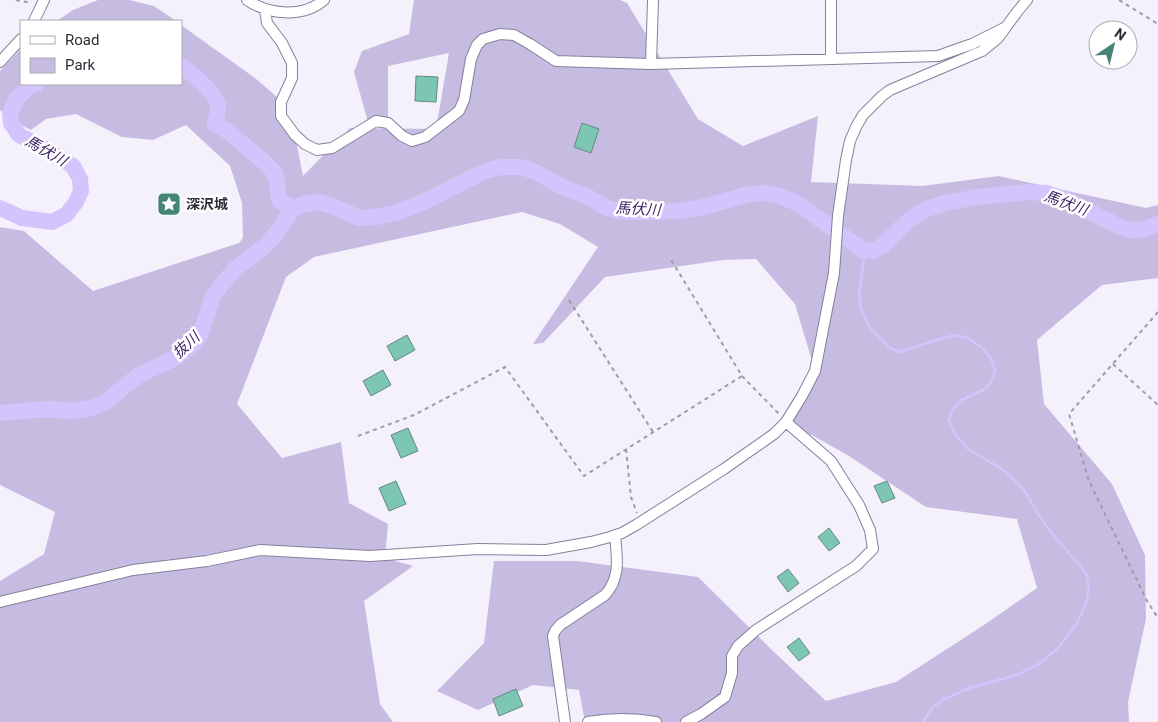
<svg xmlns="http://www.w3.org/2000/svg" width="1158" height="722" font-family="Roboto,'Noto Sans JP',sans-serif">
  <style>
    .green { fill: #c6bce1 }
    .lines { fill: none; stroke-linecap: round; stroke-linejoin: round }
    .stream { stroke: #d4c4fd; stroke-width: 2.5 }
    .river { stroke: #d4c4fd; stroke-width: 16 }
    .building { fill: #7cc6b3; stroke: #65897f }
    .minor-casing { stroke: #867f9b; stroke-width: 12 }
    .path { stroke: #9f9ca8; stroke-width: 2; stroke-dasharray: 4 4; stroke-linecap: butt }
    .minor { stroke: #fff; stroke-width: 10 }
    .labels { text-anchor: middle; dominant-baseline: central; stroke-width: 5; stroke-linejoin: round; paint-order: stroke }
    .poi-label { font-size: 14px; font-weight: bold; fill: #2e2b36; stroke: #fff; text-anchor: start }
    .water-label { font-size: 15px; font-style: italic; fill: #3e2566; stroke: #fff }
  </style>
  <rect width="100%" height="100%" fill="#f4f1fd"/>
  <path class="green" d="M98 0H129L154 6 176 21H57L73 10Z
    M414 0H620L627 3 698 119 743 146 818 116 811 182 922 186 999 176 1146 208 1158 205V278L1102 285 1037 340 1044 404 1112 484 1145 555 1146 619 1128 702 1129 722H585L579 690 533 685 478 710 437 691 484 643 494 561H577L698 577 773 651 826 701 896 682 984 625 1037 588 1017 519 926 507 849 456 812 435 787 429 815 371 795 304 756 259 723 260 605 277 543 343 533 344 598 247 560 224 522 212 314 257 286 277 237 404 282 458 341 442 349 503 388 524 385 558 413 566 364 601 380 704 393 722H0V581L44 554 55 512 0 485V227L24 231 93 291 239 243 243 238 242 203 230 166 186 125 153 140 122 137 76 114 46 119 31 130 10 119 0 110V71L21 49V84H181V25L255 78 277 97 295 135 303 176 350 128 436 129 449 53 388 66V123L368 122 354 72 362 51 409 34Z"/>
  <g class="lines">
    <path class="stream" d="M865 250 859 295 861 309 870 328 890 348 900 352 930 342 955 335 968 338 982 348 991 358 995 371 991 382 985 389 962 400 952 410 949 420 955 434 968 449 1005 471 1025 491 1038 514 1050 531 1086 573 1089 588 1086 604 1076 625 1058 648 1039 664 1017 675 969 688 943 700 933 707 923 722"/>
    <path class="river" d="M181 66C190 72 216 93 218 104 219 110 216 118 215 124L226 130 263 161 274 172 277 181 279 200 293 209
      M0 208 22 218 52 222 67 214 76 202 81 191 80 179 73 166 49 151 19 135 11 123 10 113 17 98 29 87 36 84
      M0 413 49 409 70 411 88 409 104 403 139 375 179 356 193 344 201 333 212 298 228 277 235 269 266 245 277 232 293 209 303 204 319 202 335 207 359 218 377 217 399 212 430 199 483 172 501 167H521L536 172 564 188 588 197 607 208 621 211 634 212 680 211 699 208 750 194 766 193 780 196 797 203 863 250 873 251 883 245 909 220 926 209 946 203 977 197 1027 192 1047 193 1068 201 1116 225 1129 230H1140L1158 224"/>
  </g>
  <path class="building" d="M416 76 438 77 436 102 415 101Z
    M582 123 599 129 591 153 574 147Z
    M407 335 415 350 395 361 387 346Z
    M383 370 391 385 371 396 363 381Z
    M408 428 418 451 401 458 391 435Z
    M396 481 406 504 389 511 379 488Z
    M887 481 895 498 882 503 874 486Z
    M829 528 840 543 829 551 818 537Z
    M788 569 799 583 788 592 777 577Z
    M799 638 810 653 799 661 787 647Z
    M516 689 523 706 499 716 493 699Z"/>
  <g class="lines">
    <g class="minor-casing">
      <path id="minor" d="M247 0C269 15 303 18 324 0
        M265 9 267 23 282 43 292 63V78L281 102V116L295 135 305 144 317 150 332 148 376 121 388 123 402 136 412 141 425 137 459 111 464 100 471 59 477 45 483 39 500 34 514 35 530 44 556 61 651 64 938 56 972 44 1004 28
        M34 21 44 0
        M831 59V0
        M0 62 21 39
        M651 64 653 0
        M0 602 133 570 207 561 260 550 370 556 478 549 546 550 591 542 610 537 622 533 636 525 724 469 774 434 786 422 802 396 815 371 834 273 838 216 846 160 850 141 856 127 863 115 882 96 890 90 982 51 998 38 1017 12 1027 0
        M565 722 553 636 555 631 560 625 605 595C621 577 617 558 615 535
        M588 722C611 718 633 718 656 722
        M686 722 701 714 725 697 732 673V656L738 646 756 630 856 566 873 549 870 530 859 505 831 461 786 422"/>
    </g>
    <path class="path" d="M16 0 31 3
      M1119 0 1158 24
      M569 300 653 432
      M1158 312 1069 414 1089 481 1147 601 1158 618
      M1113 364 1158 405
      M742 376 780 415
      M358 436 414 415 505 367 584 476 742 376 670 258
      M626 449 631 497 637 513"/>
    <use href="#minor" class="minor"/>
  </g>
  <defs>
    <g id="sight-square" transform="scale(1.25)"><rect x="-9" y="-9" width="18" height="18" rx="4" fill="#448575" stroke="#fff"/><path d="M0-6L1.8-2.2L6-1.7L2.9 1.2L3.7 5.4L0 3.3L-3.7 5.4L-2.9 1.2L-6-1.7L-1.8-2.2Z" fill="#fff"/></g>
  </defs>
  <g fill-rule="evenodd">
    <use href="#sight-square" x="169" y="204"/>
  </g>
  <g class="labels">
    <g class="poi-label">
      <text x="186" y="204">深沢城</text>
    </g>
    <g class="water-label">
      <text transform="translate(46 151) rotate(30)">馬伏川</text>
      <text transform="translate(1066 203) rotate(20)">馬伏川</text>
      <text transform="translate(638 209) rotate(3)">馬伏川</text>
      <text transform="translate(186 345) rotate(-43)">抜川</text>
    </g>
  </g>
  <rect x="20" y="20" width="162" height="65" fill="#ffffff" stroke="#abaaaf"/>
  <rect x="30" y="36" width="25" height="8" fill="#ffffff" stroke="#abaaaf"/>
  <text x="65" y="45" font-size="15" fill="#2e2b36">Road</text>
  <rect x="30" y="58" width="25" height="15" fill="#c6bce1" stroke="#abaaaf"/>
  <text x="65" y="70" font-size="15" fill="#2e2b36">Park</text>
  <g transform="translate(1113 45) rotate(35)"><circle r="24" fill="#ffffff" stroke="#abaaaf"/>
  <path d="M0-4L9 19L0 12L-9 19Z" fill="#448575"/>
  <text y="-8" font-size="14" font-weight="bold" text-anchor="middle" fill="#2e2b36">N</text>
  </g>
</svg>
